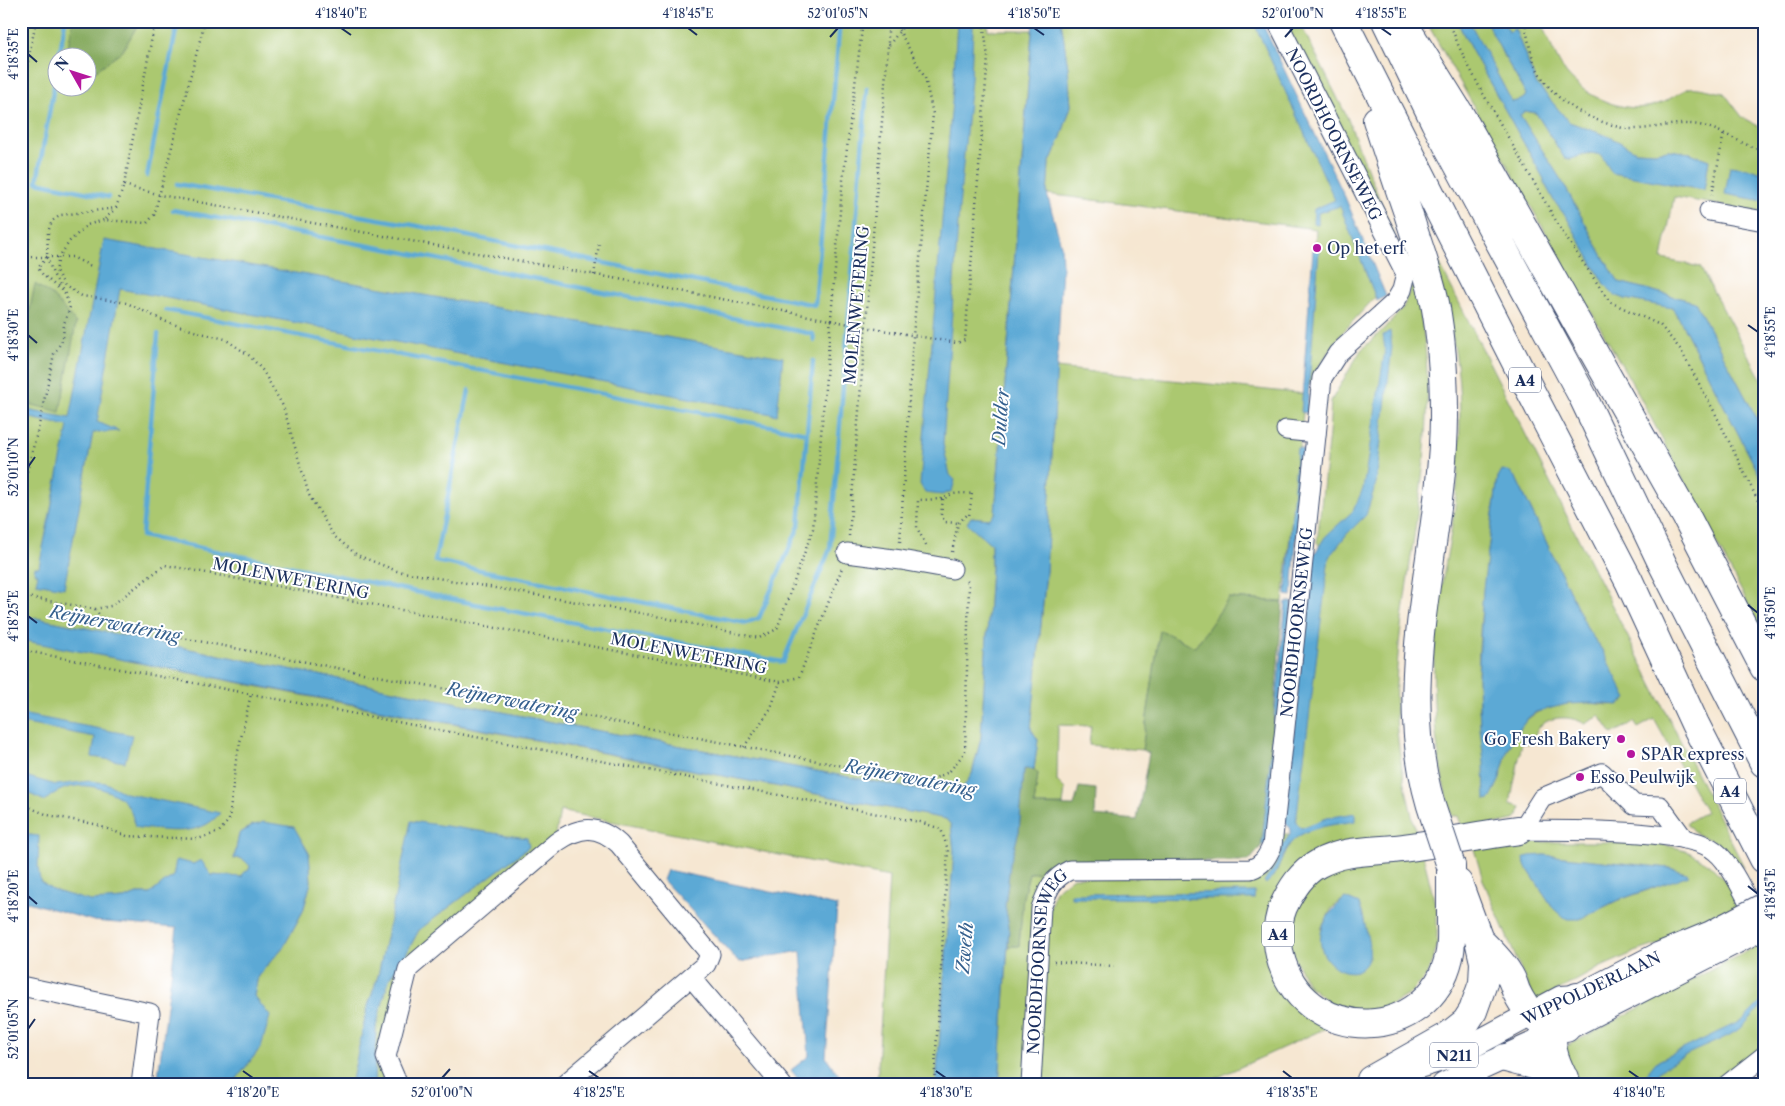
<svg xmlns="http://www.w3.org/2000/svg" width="1785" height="1106" font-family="'Libre Caslon Text',serif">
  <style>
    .green { fill: #abc86f; stroke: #637c66; fill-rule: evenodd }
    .forest { fill: #88ac62; stroke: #526e60 }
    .water { fill: #5ba9d5; stroke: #3b6c9a }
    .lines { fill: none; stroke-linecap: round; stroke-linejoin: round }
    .stream { stroke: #5ba9d5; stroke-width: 4.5 }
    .minor-casing { stroke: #3c4b6f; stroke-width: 21 }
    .major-casing { stroke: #3c4b6f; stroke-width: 26 }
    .highway-casing { stroke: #3c4b6f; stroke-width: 30 }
    .path { stroke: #3c4b6f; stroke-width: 2.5; stroke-dasharray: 1 4; stroke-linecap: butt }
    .minor { stroke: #fff; stroke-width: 19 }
    .major { stroke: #fff; stroke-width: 24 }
    .highway { stroke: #fff; stroke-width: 28 }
    .major-bridge-casing { stroke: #3c4b6f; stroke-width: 26; stroke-linecap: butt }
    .highway-bridge-casing { stroke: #3c4b6f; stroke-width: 30; stroke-linecap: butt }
    .major-bridge { stroke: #fff; stroke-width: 24 }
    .highway-bridge { stroke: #fff; stroke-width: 28 }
    .ticks { fill: none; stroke: #1b2f5e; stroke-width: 2 }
    .poi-dot { fill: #b5179e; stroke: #fff; stroke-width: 2 }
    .labels { text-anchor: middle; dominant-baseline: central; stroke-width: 4; stroke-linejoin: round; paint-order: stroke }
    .shield { fill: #fff; stroke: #5f6d8e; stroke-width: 1 }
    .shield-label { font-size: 15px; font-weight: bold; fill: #1b2f5e }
    .street-label { font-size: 16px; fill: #1b2f5e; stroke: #fff }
    .poi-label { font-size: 16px; fill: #1b2f5e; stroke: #fff; text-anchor: start }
    .water-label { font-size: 18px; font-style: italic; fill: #35608e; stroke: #fff }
    .neatline { fill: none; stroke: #1b2f5e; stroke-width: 2 }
    .ticks-label { font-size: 12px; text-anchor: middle; fill: #1b2f5e }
  </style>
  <rect width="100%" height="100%" fill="#fff"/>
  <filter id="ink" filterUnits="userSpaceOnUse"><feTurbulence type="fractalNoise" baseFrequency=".02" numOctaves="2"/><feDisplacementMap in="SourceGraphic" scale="10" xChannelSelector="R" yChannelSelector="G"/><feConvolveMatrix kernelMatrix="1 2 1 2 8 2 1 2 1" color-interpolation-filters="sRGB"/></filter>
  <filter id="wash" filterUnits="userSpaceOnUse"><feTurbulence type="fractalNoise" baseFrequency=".0096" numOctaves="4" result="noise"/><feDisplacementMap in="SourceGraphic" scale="20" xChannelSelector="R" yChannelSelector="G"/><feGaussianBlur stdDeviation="1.12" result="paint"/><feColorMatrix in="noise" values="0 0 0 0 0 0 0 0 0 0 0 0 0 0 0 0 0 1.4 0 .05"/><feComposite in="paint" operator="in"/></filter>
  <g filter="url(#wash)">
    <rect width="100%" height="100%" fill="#f6e7d2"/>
    <path class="green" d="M21 21H987L988 30H1032L995 514 989 519 971 517 991 544V568L981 738 972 774 963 789 946 792 914 789 562 724 21 615ZM58 58H88V88H58Z
      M1061 21H1257L1287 80 1379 293 1343 332 1319 366 1305 394 1283 602 1229 598 1195 648 1160 631 1142 750 1089 745 1091 726 1058 725 1057 781 1065 789 1063 805H1034L1038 774 1034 769 1038 740 1031 729 1046 572 1056 368 1305 394 1316 229 1047 194 1049 164 1061 137 1071 106 1068 68Z
      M1281 21H1299L1347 117 1413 284C1451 415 1403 551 1396 683 1393 735 1405 787 1417 837L1339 848 1272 937 1335 1024 1201 1085H1036L1045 924 1055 891 1073 877 1230 878 1263 875 1274 862 1281 834H1296L1294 822 1325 554 1317 542 1329 434 1331 401 1361 350 1388 325 1403 308 1412 284Z
      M1426 21H1457L1472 51 1544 179V182L1554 201 1567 218 1604 284 1625 299 1671 307 1679 318 1764 484V634L1640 397 1486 128Z
      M1469 21H1486L1503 54 1526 94 1525 97 1521 100 1512 102Z
      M1503 21H1540C1547 36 1557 61 1566 73 1585 97 1625 115 1655 105 1668 102 1678 92 1690 88 1696 86 1716 92 1724 93L1743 118 1764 129V174L1747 168H1735L1726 194 1764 201V213L1674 197 1662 259 1700 267 1764 384V432L1695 302 1619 282 1605 260 1563 183 1520 115 1525 111 1536 113 1565 159C1578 160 1582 151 1598 154 1618 158 1642 174 1662 182 1675 186 1690 188 1704 190L1709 160 1690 153 1669 150 1654 152 1636 151 1610 137 1569 122 1536 83 1515 29 1508 32Z
      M1428 241 1744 867 1716 842 1696 834 1686 823 1706 812 1654 719 1638 728 1634 722 1612 734 1600 716 1585 724C1573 716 1551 715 1540 726 1536 731 1534 738 1532 744L1522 743 1510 804 1521 807 1518 815 1514 820 1463 830 1458 816H1452C1432 750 1430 679 1438 610 1444 564 1456 518 1458 472 1460 432 1462 390 1455 351 1449 313 1439 277 1428 241ZM1498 477 1516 478 1588 630 1602 650 1626 699C1612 709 1602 703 1586 703 1545 704 1523 711 1507 752 1503 761 1502 772 1498 782 1496 788 1492 793 1490 799 1484 759 1478 718 1478 678 1479 610 1489 543 1498 477Z
      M21 639 275 690 946 819 951 825 954 851 936 1085H877L889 877 560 811 556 835 406 960 379 1064 386 1085H374L376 1027 389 979 406 954 419 930 529 847 412 821 378 976 367 1009 351 1085H232L261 1047 254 996 258 976 284 946 303 911 311 882 309 853 260 824 252 825 239 834 234 859C242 856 245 861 250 866L249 870 242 877 211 875 194 864 176 862 173 877 166 881 150 894H137L124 899 89 902 38 885 36 836 21 834Z
      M1510 842H1654L1685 850 1710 865 1730 886 1742 908 1689 934 1635 952 1601 967 1535 1003 1483 880 1474 849ZM1544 855 1669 868 1687 873 1648 890 1616 901 1580 919 1554 909 1525 865 1524 862Z
      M1423 855 1437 912V947L1426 977 1408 995 1387 1007 1365 1011 1331 1004 1309 986 1291 952 1290 931 1294 910 1303 893 1318 878 1336 868ZM1345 898 1359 904 1363 915 1369 955 1321 929 1332 908Z
      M1048 872 1042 888 1025 1085H999L1008 946H1019L1023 897 1029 873Z
      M1762 943 1764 946V1047C1750 1061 1730 1070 1717 1085H1575L1561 1051 1567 1046Z"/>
    <path class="forest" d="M73 21H140L122 52 88 76V58L66 57Z
      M35 284 53 296 76 323 60 412 21 402V352Z
      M1229 598 1283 602 1266 810 1261 847 1249 861H1070L1055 867 1048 872 1029 873 1023 897 1019 946H1008L1009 926 1005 906 1010 864 1019 831 1024 769H1034L1038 774 1034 805 1074 806 1079 787 1096 789 1095 816 1137 820 1149 753 1142 750 1160 630 1195 647Z"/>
    <path class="water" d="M957 21H973V29L971 79 959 208 943 444 950 475 955 480 952 491 942 495 925 493 920 484 953 89Z
      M1033 21H1061L1068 68 1071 106 1061 137 1049 164 1047 194 1061 245 1062 266 1046 572 1031 729 1038 740 1034 769H1024L1019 831 1010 864 1005 906 1009 926 999 1085H936L954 851 951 825 946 819 21 640V615L562 724 914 789 946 792 962 789 972 774 981 738 991 568V544L967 523 971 517 989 519 995 514Z
      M1253 21H1261L1345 197 1386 296 1377 301 1340 206 1318 213V224L1313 223 1314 209 1335 200Z
      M1457 21H1469L1512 102 1521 100 1525 97 1526 94 1503 54 1486 21H1503L1508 32 1515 29 1536 83 1569 122 1610 137 1636 151 1654 152 1669 150 1690 153 1709 160 1704 190 1612 173 1601 155C1596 154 1590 152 1585 154 1577 156 1573 160 1565 159L1536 113 1525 111 1520 115 1563 183 1605 260 1619 282 1695 302 1764 432V484L1679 318 1672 308 1625 299 1615 295 1604 284 1567 218 1554 201 1544 182V179L1472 51Z
      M1730 166 1747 168 1764 174V201L1725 194Z
      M104 240 783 357 777 415 120 289 97 422 119 431 93 433 64 588 36 583 38 574 34 573 35 567H39L68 426 21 416V409L70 418Z
      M1313 250H1319L1307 413 1301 412Z
      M1390 331 1392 347 1376 483 1366 515 1347 534 1329 557 1296 822 1301 828 1327 818 1355 813V821C1333 825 1300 827 1288 847 1279 862 1280 871 1266 884L1264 881C1277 867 1277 861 1284 844 1286 839 1291 835 1291 829L1286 824 1284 816 1313 556 1325 537 1353 511 1363 489 1385 350 1383 335Z
      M1297 448 1303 449 1292 596 1286 595Z
      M1502 470 1508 471 1516 478 1588 630 1602 650 1627 699 1618 705 1591 703 1567 704 1536 712 1528 718 1516 734 1507 752 1499 781 1490 799 1485 800 1484 762 1480 728 1478 678 1483 589 1498 477Z
      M1286 602H1292L1268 845H1262Z
      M21 714 132 735 125 762 92 757 95 737 21 723Z
      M21 775 56 785 90 781 106 783 125 793 220 813C200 838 167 830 139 828L135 827C133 819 132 811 127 805 122 798 115 794 107 791 86 782 62 784 45 801L21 790Z
      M411 821 527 838 529 847 419 930 406 954 389 979 376 1027 374 1085H351L367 1009 378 976Z
      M263 822 294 827 309 853 311 882 303 911 284 946 258 976 254 996 270 1016 261 1047 232 1085H157L177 928 94 921 21 900V834L39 836 38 867 40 881 52 890 90 901 124 899 137 894H150L166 881 173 877 176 860 193 864 201 860 211 875 242 877 243 873 249 870 250 866C245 861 242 856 234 859L239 834 253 825 259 824Z
      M1544 855 1669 868 1687 873 1689 875 1616 901 1580 919H1568L1563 917 1554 909 1525 865 1524 858 1529 856Z
      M667 870 837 906 826 1057 843 1081V1085H803L791 1070 809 1056 801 951 739 962 663 880Z
      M1255 892 1254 899 1071 898V894Z
      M1345 898 1359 904C1363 914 1371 947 1369 956 1359 997 1282 951 1345 898Z
      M1761 1002 1764 1004C1756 1012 1748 1022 1739 1029 1719 1045 1656 1059 1652 1085H1643L1647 1073 1656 1062 1743 1020Z"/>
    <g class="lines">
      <path class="stream" d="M59 58 65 21
        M58 63 37 182 108 197
        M147 176 178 21
        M177 184 413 225 815 305 840 21
        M173 210 392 250 813 334 814 341
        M166 310 807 433
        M158 334 142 536 490 607 783 662 830 549 867 88
        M469 390 435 561 746 623 759 618 799 526 813 361"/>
    </g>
  </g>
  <g filter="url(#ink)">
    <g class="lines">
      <g class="minor-casing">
        <g id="minor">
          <path d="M1709 211 1764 221"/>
          <path d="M1286 430 1316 433"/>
          <path d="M847 553 901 560 952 569"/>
          <path d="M1519 830C1560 831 1686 827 1715 851 1732 864 1748 902 1759 922"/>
          <path d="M1519 830 1525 825 1542 798 1602 773 1634 805 1660 806 1684 839"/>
          <path d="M691 977 782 1085"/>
          <path d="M21 986 150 1013 141 1085"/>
          <path d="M398 1085 386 1057 408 969 557 842C580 826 597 824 619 844L710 954 706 964 564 1085"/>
          <path id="s1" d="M1031 1085 1041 908C1048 890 1051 879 1070 870L1251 869C1263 865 1267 857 1272 846L1299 599 1322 378 1338 353 1395 302 1402 290 1406 274 1277 21"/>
          <path d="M1727 1085 1764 1056"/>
        </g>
      </g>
      <g class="major-casing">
        <path id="major" d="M1399 1072 1455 1055 1561 998 1577 997 1660 954 1711 933 1726 925
          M1444 1085 1553 1035 1735 942"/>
      </g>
      <g class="highway-casing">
        <path id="highway" d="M1343 21 1529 388 1629 581 1695 724 1764 859
          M1386 21 1435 122 1583 397 1663 565 1764 763
          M1408 31 1459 113 1687 518 1764 667
          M1377 120C1387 151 1397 182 1408 213 1417 243 1429 273 1435 303 1442 340 1444 379 1444 416 1443 554 1388 685 1436 821
          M1451 866C1451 885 1451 904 1451 923 1451 934 1452 945 1449 957 1429 1043 1310 1046 1282 963 1276 944 1276 925 1283 907 1291 890 1301 873 1318 864 1345 849 1374 852 1403 848 1442 843 1480 835 1519 830
          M1479 940C1489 950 1501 961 1508 973 1512 978 1514 985 1516 991 1527 1014 1540 1028 1566 1028
          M1505 1058C1525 1063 1546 1067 1564 1078
          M1371 1080 1447 1037 1466 1022 1473 1011 1483 983 1484 962 1479 940 1458 883
          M1567 1085C1560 1071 1549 1051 1553 1035 1556 1023 1570 1007 1577 997"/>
      </g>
      <path class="path" d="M205 21 154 215 147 223 104 220 87 225 70 241 59 257 56 271 65 286 82 296 127 303 164 321 197 332 225 339 250 356 263 371 283 406 309 495 334 536 357 555 397 571 651 615 759 638 777 629 813 529 842 188 863 21
        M894 21 925 78 933 114 913 336 900 542
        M1449 21 1459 47 1481 90 1563 233 1610 302 1660 325 1680 349 1714 411 1764 513
        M1525 21C1528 40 1531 60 1541 76 1557 102 1584 117 1612 125 1618 127 1625 129 1631 129 1650 130 1669 123 1688 124 1716 124 1738 144 1764 151
        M889 45 907 21
        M21 96 36 21
        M124 185 160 195 635 282 865 327 957 343 965 340 988 57 983 21
        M1712 195 1724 132
        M105 219 115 209
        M21 257H72L93 267
        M47 257 53 274 63 291
        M594 275 599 244
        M21 485 25 479 39 425 54 354 63 339 64 324 70 307 65 294 43 275 38 268 47 257 48 232 52 221 61 215 116 208 124 185 155 21
        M943 499 941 515 945 522 958 523
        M849 536 888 46V21
        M926 545 917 528 918 500 943 499 952 494 963 493 974 494
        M952 552 958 523 967 515 969 516 972 494
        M21 596 95 609 111 606 165 565 780 682 799 677 842 568
        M95 609 105 623 926 782 949 772 965 752 969 583 965 579
        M21 650 920 822 941 829 948 850 934 1085
        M744 747 771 708 780 682
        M21 804 48 815 94 824 127 836 198 839 219 832 229 820 236 760 251 694
        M1054 962 1114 966"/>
      <use href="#minor" class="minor"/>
      <use href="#major" class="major"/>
      <use href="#highway" class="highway"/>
      <g class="major-bridge-casing">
        <path id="major-bridge" d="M1726 925 1764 905
          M1735 942 1764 927"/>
      </g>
      <g class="highway-bridge-casing">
        <path id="highway-bridge" d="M1436 821 1451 866"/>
      </g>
      <use href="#major-bridge" class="major-bridge"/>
      <use href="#highway-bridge" class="highway-bridge"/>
    </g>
  </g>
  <path class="ticks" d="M341 28 351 35M688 28 697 35M1034 28 1044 35M1381 28 1391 35M830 37 838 28M1285 37 1293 28M28 54 37 62M1748 325 1758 332M28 335 37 343M28 467 35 457M1748 605 1758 613M28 616 37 623M1748 886 1758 894M28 896 37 904M28 1029 35 1019M243 1071 253 1078M589 1071 599 1078M936 1071 946 1078M1283 1071 1292 1078M1629 1071 1639 1078M442 1078 450 1069"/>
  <g class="poi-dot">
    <circle cx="1317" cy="248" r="5"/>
    <circle cx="1621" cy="739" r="5"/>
    <circle cx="1631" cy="754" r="5"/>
    <circle cx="1580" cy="777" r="5"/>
  </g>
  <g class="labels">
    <g class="shield">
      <rect x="1509" y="367.5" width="32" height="25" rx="4"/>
      <rect x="1714" y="778.5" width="32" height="25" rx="4"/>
      <rect x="1262" y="921.5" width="32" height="25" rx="4"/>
      <rect x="1430" y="1042.5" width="48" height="25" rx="4"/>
    </g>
    <g class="shield-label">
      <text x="1525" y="380">A4</text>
      <text x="1730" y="791">A4</text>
      <text x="1278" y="934">A4</text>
      <text x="1454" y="1055">N211</text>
    </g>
    <g class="street-label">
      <text transform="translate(1334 134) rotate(63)">NOORDHOORNSEWEG</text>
      <text transform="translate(856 305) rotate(-85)">MOLENWETERING</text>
      <text transform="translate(291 578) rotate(11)">MOLENWETERING</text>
      <text stroke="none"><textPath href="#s1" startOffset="665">NOORDHOORNSEWEG</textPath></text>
      <text transform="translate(689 653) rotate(11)">MOLENWETERING</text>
      <text stroke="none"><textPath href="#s1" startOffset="126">NOORDHOORNSEWEG</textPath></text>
      <text transform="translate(1591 988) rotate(-25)">WIPPOLDERLAAN</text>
    </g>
    <g class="poi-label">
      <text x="1327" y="248">Op het erf</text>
      <text x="1611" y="739" text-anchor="end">Go Fresh Bakery</text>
      <text x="1641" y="754">SPAR express</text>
      <text x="1590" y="777">Esso Peulwijk</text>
    </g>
    <g class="water-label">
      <text transform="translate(1001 417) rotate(-86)">Dulder</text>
      <text transform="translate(115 624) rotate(11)">Reijnerwatering</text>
      <text transform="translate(512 701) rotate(11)">Reijnerwatering</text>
      <text transform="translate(910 778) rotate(11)">Reijnerwatering</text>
      <text transform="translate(965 948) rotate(-85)">Zweth</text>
    </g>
  </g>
  <rect width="1785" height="1106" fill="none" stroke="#fff" stroke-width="55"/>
  <g transform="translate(72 72) rotate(309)"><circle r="24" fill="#ffffff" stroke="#a4acbf"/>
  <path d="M0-4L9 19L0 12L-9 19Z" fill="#b5179e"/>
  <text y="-8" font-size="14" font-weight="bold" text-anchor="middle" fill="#1b2f5e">N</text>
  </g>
  <rect x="28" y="28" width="1730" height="1050" class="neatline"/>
  <g class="ticks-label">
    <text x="341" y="18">4°18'40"E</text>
    <text x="688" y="18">4°18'45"E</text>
    <text x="838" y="18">52°01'05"N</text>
    <text x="1034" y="18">4°18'50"E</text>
    <text x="1293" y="18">52°01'00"N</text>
    <text x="1381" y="18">4°18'55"E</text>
    <text transform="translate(14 54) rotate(-90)" y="4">4°18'35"E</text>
    <text transform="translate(1771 332) rotate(-90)" y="4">4°18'55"E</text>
    <text transform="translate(14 335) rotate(-90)" y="4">4°18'30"E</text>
    <text transform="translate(14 467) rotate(-90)" y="4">52°01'10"N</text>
    <text transform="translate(1771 613) rotate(-90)" y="4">4°18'50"E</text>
    <text transform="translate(14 616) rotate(-90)" y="4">4°18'25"E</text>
    <text transform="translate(1771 894) rotate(-90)" y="4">4°18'45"E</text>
    <text transform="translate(14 896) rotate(-90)" y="4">4°18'20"E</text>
    <text transform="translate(14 1029) rotate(-90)" y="4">52°01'05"N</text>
    <text x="253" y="1097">4°18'20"E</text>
    <text x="442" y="1097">52°01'00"N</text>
    <text x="599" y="1097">4°18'25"E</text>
    <text x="946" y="1097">4°18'30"E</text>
    <text x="1292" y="1097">4°18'35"E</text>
    <text x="1639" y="1097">4°18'40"E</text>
  </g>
</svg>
